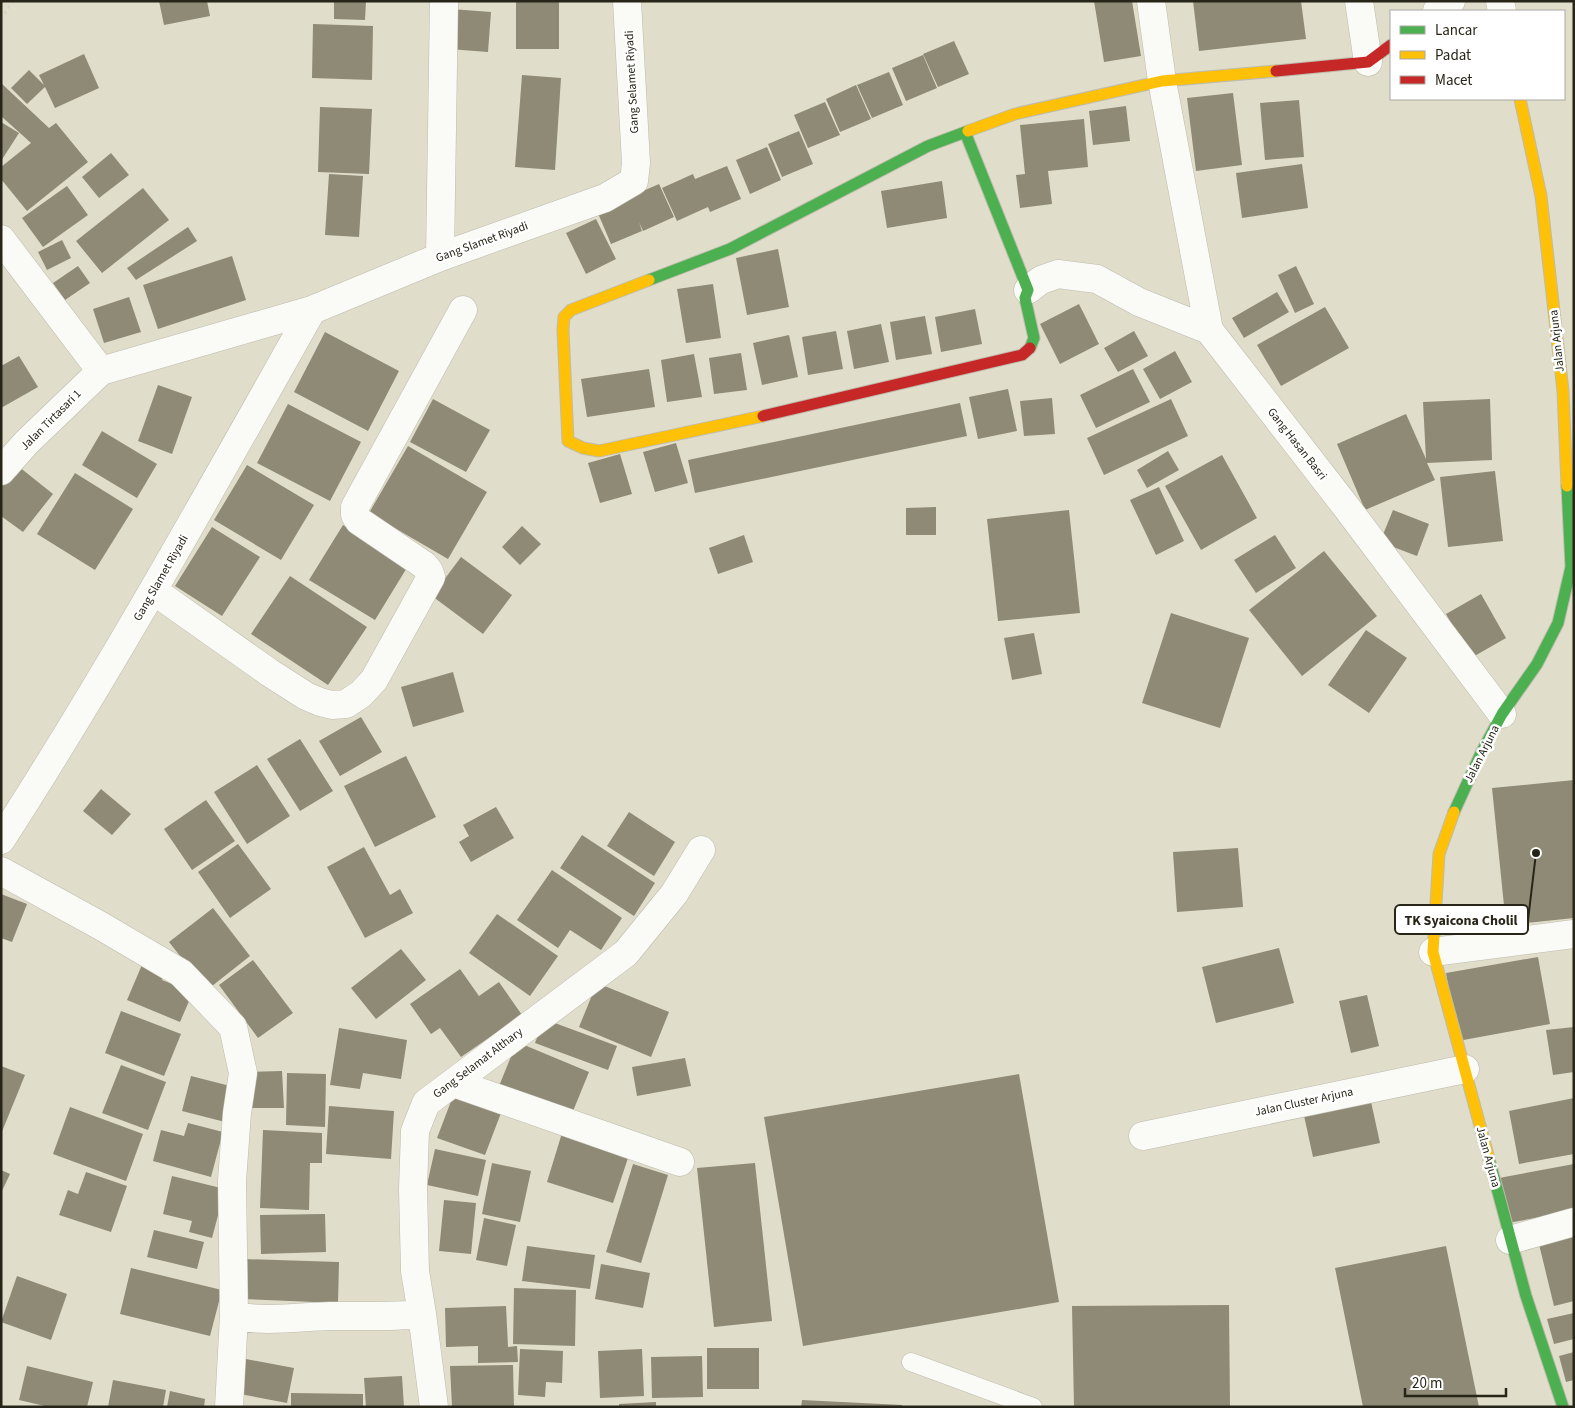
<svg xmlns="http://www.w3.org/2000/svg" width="1575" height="1408" font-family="'Source Sans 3',sans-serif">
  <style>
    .building { fill: #8e8a76 }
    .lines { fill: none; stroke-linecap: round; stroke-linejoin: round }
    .lane-casing { stroke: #bebbad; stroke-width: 19 }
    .street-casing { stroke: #bebbad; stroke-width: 29 }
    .fast-casing { stroke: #bebbad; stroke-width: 13 }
    .slow-casing { stroke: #bebbad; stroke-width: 13 }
    .jam-casing { stroke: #bebbad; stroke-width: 13 }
    .path { stroke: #d4d4cd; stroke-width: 3; stroke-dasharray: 2.5 4; stroke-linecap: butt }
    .lane { stroke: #fafaf7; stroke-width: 18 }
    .street { stroke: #fafaf7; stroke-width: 28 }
    .fast { stroke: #4caf50; stroke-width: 11 }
    .slow { stroke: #ffc107; stroke-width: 11 }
    .jam { stroke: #c62828; stroke-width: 11 }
    .labels { text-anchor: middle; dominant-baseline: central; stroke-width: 5; stroke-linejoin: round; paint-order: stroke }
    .street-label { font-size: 12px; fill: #272518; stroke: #fff }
    .leader { fill: none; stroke: #272518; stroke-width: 2 }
    .callout-dot { fill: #272518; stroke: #fff; stroke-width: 2 }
    .callout { fill: #fff; stroke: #272518; stroke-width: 2 }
    .callout-label { font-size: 14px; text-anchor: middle; font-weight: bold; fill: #272518 }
  </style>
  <rect width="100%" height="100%" fill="#e0ddca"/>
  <path class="building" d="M159 1H207L210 16 164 25Z
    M334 1H366L365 20 334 19Z
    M516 1H559V49H516Z
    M1094 1H1132L1141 56 1104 62Z
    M1193 1H1301L1306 39 1199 51Z
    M451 9 491 12 488 52 449 49Z
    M313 24 373 26 372 80 312 78Z
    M954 41 969 74 938 87 923 54Z
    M84 54 99 88 55 108 45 87 27 104 11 88 29 70 44 85 39 75Z
    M923 55 937 88 906 101 892 68Z
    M889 72 903 105 872 118 857 85Z
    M522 75 561 78 555 170 515 167Z
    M1 83 49 128 56 123 88 162 27 211 1 179V167L31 143 1 116Z
    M856 85 871 119 840 132 826 99Z
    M1233 93 1242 165 1196 171 1187 98Z
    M1299 100 1304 157 1265 160 1260 103Z
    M825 102 840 135 808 148 794 115Z
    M1126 106 1130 141 1093 145 1089 111Z
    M320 107 372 109 369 174 318 172Z
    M1084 119 1088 167 1048 171 1052 204 1020 208 1016 175 1025 174 1020 125Z
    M1 122 19 133 1 161Z
    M799 131 813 164 782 177 768 144Z
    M767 147 781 180 750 194 736 160Z
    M111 153 129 175 99 198 82 177Z
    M1302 164 1308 208 1242 218 1236 173Z
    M727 166 741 199 710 212 708 207 677 221 662 188 693 174 695 179Z
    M329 174 363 176 359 237 325 235Z
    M942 181 947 218 887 228 881 191Z
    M659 184 674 217 643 231 639 222 642 231 611 244 597 211Z
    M67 186 88 215 43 247 22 218Z
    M143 188 169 220 102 273 76 241Z
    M596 219 616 259 586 274 566 233Z
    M188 227 197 241 136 280 127 268Z
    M62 240 71 258 47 270 38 252Z
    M778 249 789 307 747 315 736 258Z
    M232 256 246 300 158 329 143 285Z
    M78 266 90 283 65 300 53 283Z
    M1296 266 1314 304 1295 313 1278 275Z
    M713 284 721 338 686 343 677 289Z
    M1277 292 1289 312 1244 338 1232 318Z
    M129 297 141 332 104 343 93 309Z
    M1079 304 1099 344 1060 364 1040 324Z
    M1325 307 1349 348 1281 386 1257 345Z
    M975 309 982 344 941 352 935 317Z
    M925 316 932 354 896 360 890 322Z
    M881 324 889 362 854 369 847 331Z
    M836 331 843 369 808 375 802 337Z
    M1134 331 1148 356 1118 372 1104 348Z
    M325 332 399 371 368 431 294 392Z
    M789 335 798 377 762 385 753 343Z
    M1175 351 1192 382 1160 399 1143 369Z
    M741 353 747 390 714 394 709 358Z
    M694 354 702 397 667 402 661 360Z
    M19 356 38 387 1 408V366Z
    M649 369 655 407 587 417 581 379Z
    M1133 369 1150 402 1096 428 1080 395Z
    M158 385 192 397 172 454 138 441Z
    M1008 389 1017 431 978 439 969 397Z
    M1052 398 1055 434 1024 436 1020 401Z
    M433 399 490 430 466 472 410 442Z
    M1171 399 1188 436 1104 475 1087 438Z
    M1490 399 1492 460 1427 463 1435 480 1365 510 1337 444 1406 414 1426 459 1423 402Z
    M960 403 967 436 695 493 688 460Z
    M288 404 361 442 330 501 257 463Z
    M102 431 157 464 137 498 82 465Z
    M676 443 688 483 655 492 643 452Z
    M408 446 487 492 448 559 369 513Z
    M1168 451 1179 470 1147 488 1137 470Z
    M620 454 632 494 600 503 588 463Z
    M1222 455 1257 518 1201 550 1165 486Z
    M13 462 53 494 23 532 1 516V476Z
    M247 465 314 505 281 560 214 520Z
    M1495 471 1503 541 1448 547 1440 477Z
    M75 473 133 509 95 570 37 534Z
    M1159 487 1184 541 1156 555 1130 500Z
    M936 507V535H906V508Z
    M1069 510 1080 613 998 621 987 519Z
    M1393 510 1429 524 1417 556 1380 542Z
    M343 525 408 566 375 620 309 580Z
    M522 526 541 544 520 565 502 547Z
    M212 527 260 557 222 616 175 586Z
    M744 535 753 562 718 574 709 548Z
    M1275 535 1296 568 1256 593 1234 560Z
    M1324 551 1377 616 1302 676 1249 610Z
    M461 557 512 595 483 634 432 596Z
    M290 576 367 627 328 685 251 634Z
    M1481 594 1506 638 1471 658 1446 614Z
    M1171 613 1249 638 1220 728 1142 703Z
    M1366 630 1407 658 1369 713 1328 685Z
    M1034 633 1042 674 1012 680 1004 638Z
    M453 672 464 712 413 727 401 687Z
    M361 717 382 752 340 776 319 741Z
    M300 739 333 791 300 811 267 759Z
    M406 756 436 817 375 847 344 786Z
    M257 765 290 816 247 844 214 792Z
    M1574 780V918L1506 925 1492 788Z
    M101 789 131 814 112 835 83 811Z
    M206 800 235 841 192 870 164 829Z
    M496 807 514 838 471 862 459 842 469 836 463 825Z
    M629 812 675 842 654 876 607 846Z
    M582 835 655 883 634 916 560 868Z
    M238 844 271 889 230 918 198 872Z
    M364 847 390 895 400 889 413 913 365 938 327 867Z
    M1238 848 1243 907 1177 912 1173 852Z
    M552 870 622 918 601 950 570 930 558 948 517 920Z
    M1 894 27 904 12 942 1 938Z
    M213 908 250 956 207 990 169 942Z
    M497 914 558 956 530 996 469 953Z
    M1279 948 1294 1003 1216 1023 1202 967Z
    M401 949 426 980 376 1019 351 988Z
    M1538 957 1550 1024 1458 1041 1446 973Z
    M144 960 166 969 162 980 193 992 180 1022 127 1000Z
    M253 960 293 1013 258 1038 219 985Z
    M460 969 479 996 499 982 522 1015 461 1057 440 1028 431 1034 410 1004Z
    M597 983 669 1012 651 1057 579 1027Z
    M1367 995 1379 1046 1351 1053 1339 1001Z
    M121 1011 181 1034 164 1076 105 1053Z
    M544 1019 617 1046 608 1070 535 1043Z
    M1574 1027V1072L1553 1075 1546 1030Z
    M339 1028 407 1040 401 1079 363 1073 360 1089 330 1085Z
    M517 1042 589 1072 571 1116 499 1086Z
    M685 1058 691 1086 637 1096 632 1067Z
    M121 1065 166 1082 148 1130 102 1113Z
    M1 1066 25 1075 1 1134Z
    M282 1071 284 1108H249L247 1072Z
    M287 1073 326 1074 325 1127 286 1125Z
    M1019 1074 1059 1302 803 1346 764 1117Z
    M191 1076 238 1088 229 1123 182 1111Z
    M453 1096 501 1113 485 1155 437 1138Z
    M1370 1097 1380 1143 1313 1157 1303 1111Z
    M1574 1098V1154L1519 1164 1509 1111Z
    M329 1106 394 1111 391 1159 326 1154Z
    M70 1107 143 1134 126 1181 53 1154Z
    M188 1123 223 1132 211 1177 153 1161 161 1130 184 1136Z
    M263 1130 322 1133V1163H310L309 1210 260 1208Z
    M562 1133 629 1155 613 1203 547 1182Z
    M435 1149 486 1160 478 1196 427 1185Z
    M492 1163 531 1171 520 1222 482 1214Z
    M755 1163 772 1321 714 1327 697 1168Z
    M633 1164 668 1175 641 1263 606 1252Z
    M1574 1164V1211L1508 1223 1499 1178Z
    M1 1170 10 1174 1 1193Z
    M86 1172 127 1186 111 1232 59 1215 68 1190 78 1194Z
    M172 1176 225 1189 212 1238 189 1232 192 1221 163 1214Z
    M444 1200 476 1203 471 1254 439 1251Z
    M325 1214 326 1252 261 1254 260 1215Z
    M484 1218 516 1225 507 1266 476 1260Z
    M1574 1227V1301L1554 1306 1537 1236Z
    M154 1230 204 1242 197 1269 147 1257Z
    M527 1246 595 1255 590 1289 522 1281Z
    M1446 1246 1479 1407H1363L1335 1268Z
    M243 1259 339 1262 338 1303 242 1299Z
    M601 1264 650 1273 643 1308 595 1299Z
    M131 1268 222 1290 210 1336 120 1314Z
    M17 1276 67 1294 51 1340 1 1322Z
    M514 1288 576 1290 575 1346 513 1344Z
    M1229 1305 1230 1407H1074L1072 1306Z
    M506 1306 508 1347 517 1346 518 1362 478 1363V1346L446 1347 445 1308Z
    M1574 1313V1339L1554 1344 1547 1319Z
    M707 1348H759V1389H707Z
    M520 1349 563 1351 562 1383 546 1382 545 1397 518 1395Z
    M642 1349 644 1396 600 1398 598 1351Z
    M1574 1352V1380L1566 1382 1559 1356Z
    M702 1356 703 1397 652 1398 651 1357Z
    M246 1359 294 1368 287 1403 240 1394Z
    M513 1365 514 1407H452L450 1366Z
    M27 1366 93 1382 87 1407H49L19 1400Z
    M402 1376 404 1407H366L364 1378Z
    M113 1380 166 1390 163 1407H108Z
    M170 1391 205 1399 204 1407H167Z
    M291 1393 363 1394V1407H291Z
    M802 1400 902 1405V1407H801Z
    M656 1402V1407H619V1404Z"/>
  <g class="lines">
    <g class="lane-casing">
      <path id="lane" d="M911 1362 1033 1407"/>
    </g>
    <g class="street-casing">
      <path id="street" d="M1151 1 1162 81 1209 330
        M1359 1 1368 62
        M1500 1 1502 11
        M1437 11 1451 1
        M1 239 101 371
        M440 257 444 1
        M1028 290 1041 280 1058 274 1097 279 1139 302 1209 330 1344 504 1502 714
        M1 471 27 442 101 371 312 310 440 257 605 198 634 181 636 163 627 1
        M154 591 270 673 306 696 320 702 332 705 346 704 361 694 374 680 431 577 429 571 424 565 359 521 355 515V507L463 310
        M1 840C112 668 211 489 312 310
        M1 871 101 926 181 973 233 1027 243 1073 237 1113 232 1181 234 1316C265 1322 299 1317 330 1316 361 1316 392 1317 422 1314
        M1433 952 1574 934
        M454 1083 680 1162
        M1143 1136 1465 1069
        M1510 1240 1574 1222
        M229 1407 234 1316
        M434 1407 422 1314 415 1271 413 1189 415 1131 426 1103 626 953 674 894 701 850"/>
    </g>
    <g class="fast-casing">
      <path id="fast" d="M965 132 1028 290 1025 298 1034 338 1030 348
        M649 280 730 249 928 146 968 131
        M1454 812 1481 753 1502 714 1537 664 1558 623 1571 567 1567 486
        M1489 1159 1526 1296 1563 1407"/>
    </g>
    <g class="slow-casing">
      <path id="slow" d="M1520 99 1541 196 1563 391 1567 486
        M968 131 1015 114 1162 81 1276 71
        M649 280 571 310 564 317 563 330 568 441 583 448 599 451 763 416
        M1454 812 1439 854 1433 952 1489 1159"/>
    </g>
    <g class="jam-casing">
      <path id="jam" d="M1276 71 1368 62 1391 45
        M763 416 1022 355 1030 348"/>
    </g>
    <path class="path" d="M1 19 13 1"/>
    <use href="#lane" class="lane"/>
    <use href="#street" class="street"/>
    <use href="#fast" class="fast"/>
    <use href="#slow" class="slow"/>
    <use href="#jam" class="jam"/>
  </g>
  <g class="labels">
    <g class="street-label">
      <text transform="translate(632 82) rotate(-93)">Gang Selamet Riyadi</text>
      <text transform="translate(482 242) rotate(-20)">Gang Slamet Riyadi</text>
      <text transform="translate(1557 341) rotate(-96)">Jalan Arjuna</text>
      <text transform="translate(51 420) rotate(-45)">Jalan Tirtasari 1</text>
      <text transform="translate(1297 444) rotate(52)">Gang Hasan Basri</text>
      <text transform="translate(161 578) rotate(-60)">Gang Slamet Riyadi</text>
      <text transform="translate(1482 754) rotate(-63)">Jalan Arjuna</text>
      <text transform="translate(478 1063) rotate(-37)">Gang Selamat Althary</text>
      <text transform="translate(1304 1102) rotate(-12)">Jalan Cluster Arjuna</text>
      <text transform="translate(1488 1157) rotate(75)">Jalan Arjuna</text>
    </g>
  </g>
  <path class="leader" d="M1536 853L1528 920"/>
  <circle class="callout-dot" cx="1536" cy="853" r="5"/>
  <rect class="callout" x="1395" y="905" width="133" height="29" rx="5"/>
  <g class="callout-label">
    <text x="1461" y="925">TK Syaicona Cholil</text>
  </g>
  <rect width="1575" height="1408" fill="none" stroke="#272518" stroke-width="5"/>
  <rect x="1390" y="10" width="175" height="90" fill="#ffffff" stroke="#a9a8a3"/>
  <rect x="1400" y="26" width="25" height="8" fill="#4caf50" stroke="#a9a8a3"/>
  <text x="1435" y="35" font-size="15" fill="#272518">Lancar</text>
  <rect x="1400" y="51" width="25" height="8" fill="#ffc107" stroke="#a9a8a3"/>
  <text x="1435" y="60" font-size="15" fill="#272518">Padat</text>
  <rect x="1400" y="76" width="25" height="8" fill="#c62828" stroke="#a9a8a3"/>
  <text x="1435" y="85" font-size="15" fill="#272518">Macet</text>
  <path d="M1405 1388v8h101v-8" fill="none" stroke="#272518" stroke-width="2.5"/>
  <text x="1412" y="1388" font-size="15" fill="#272518" stroke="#ffffff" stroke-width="4" paint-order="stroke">20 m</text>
</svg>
